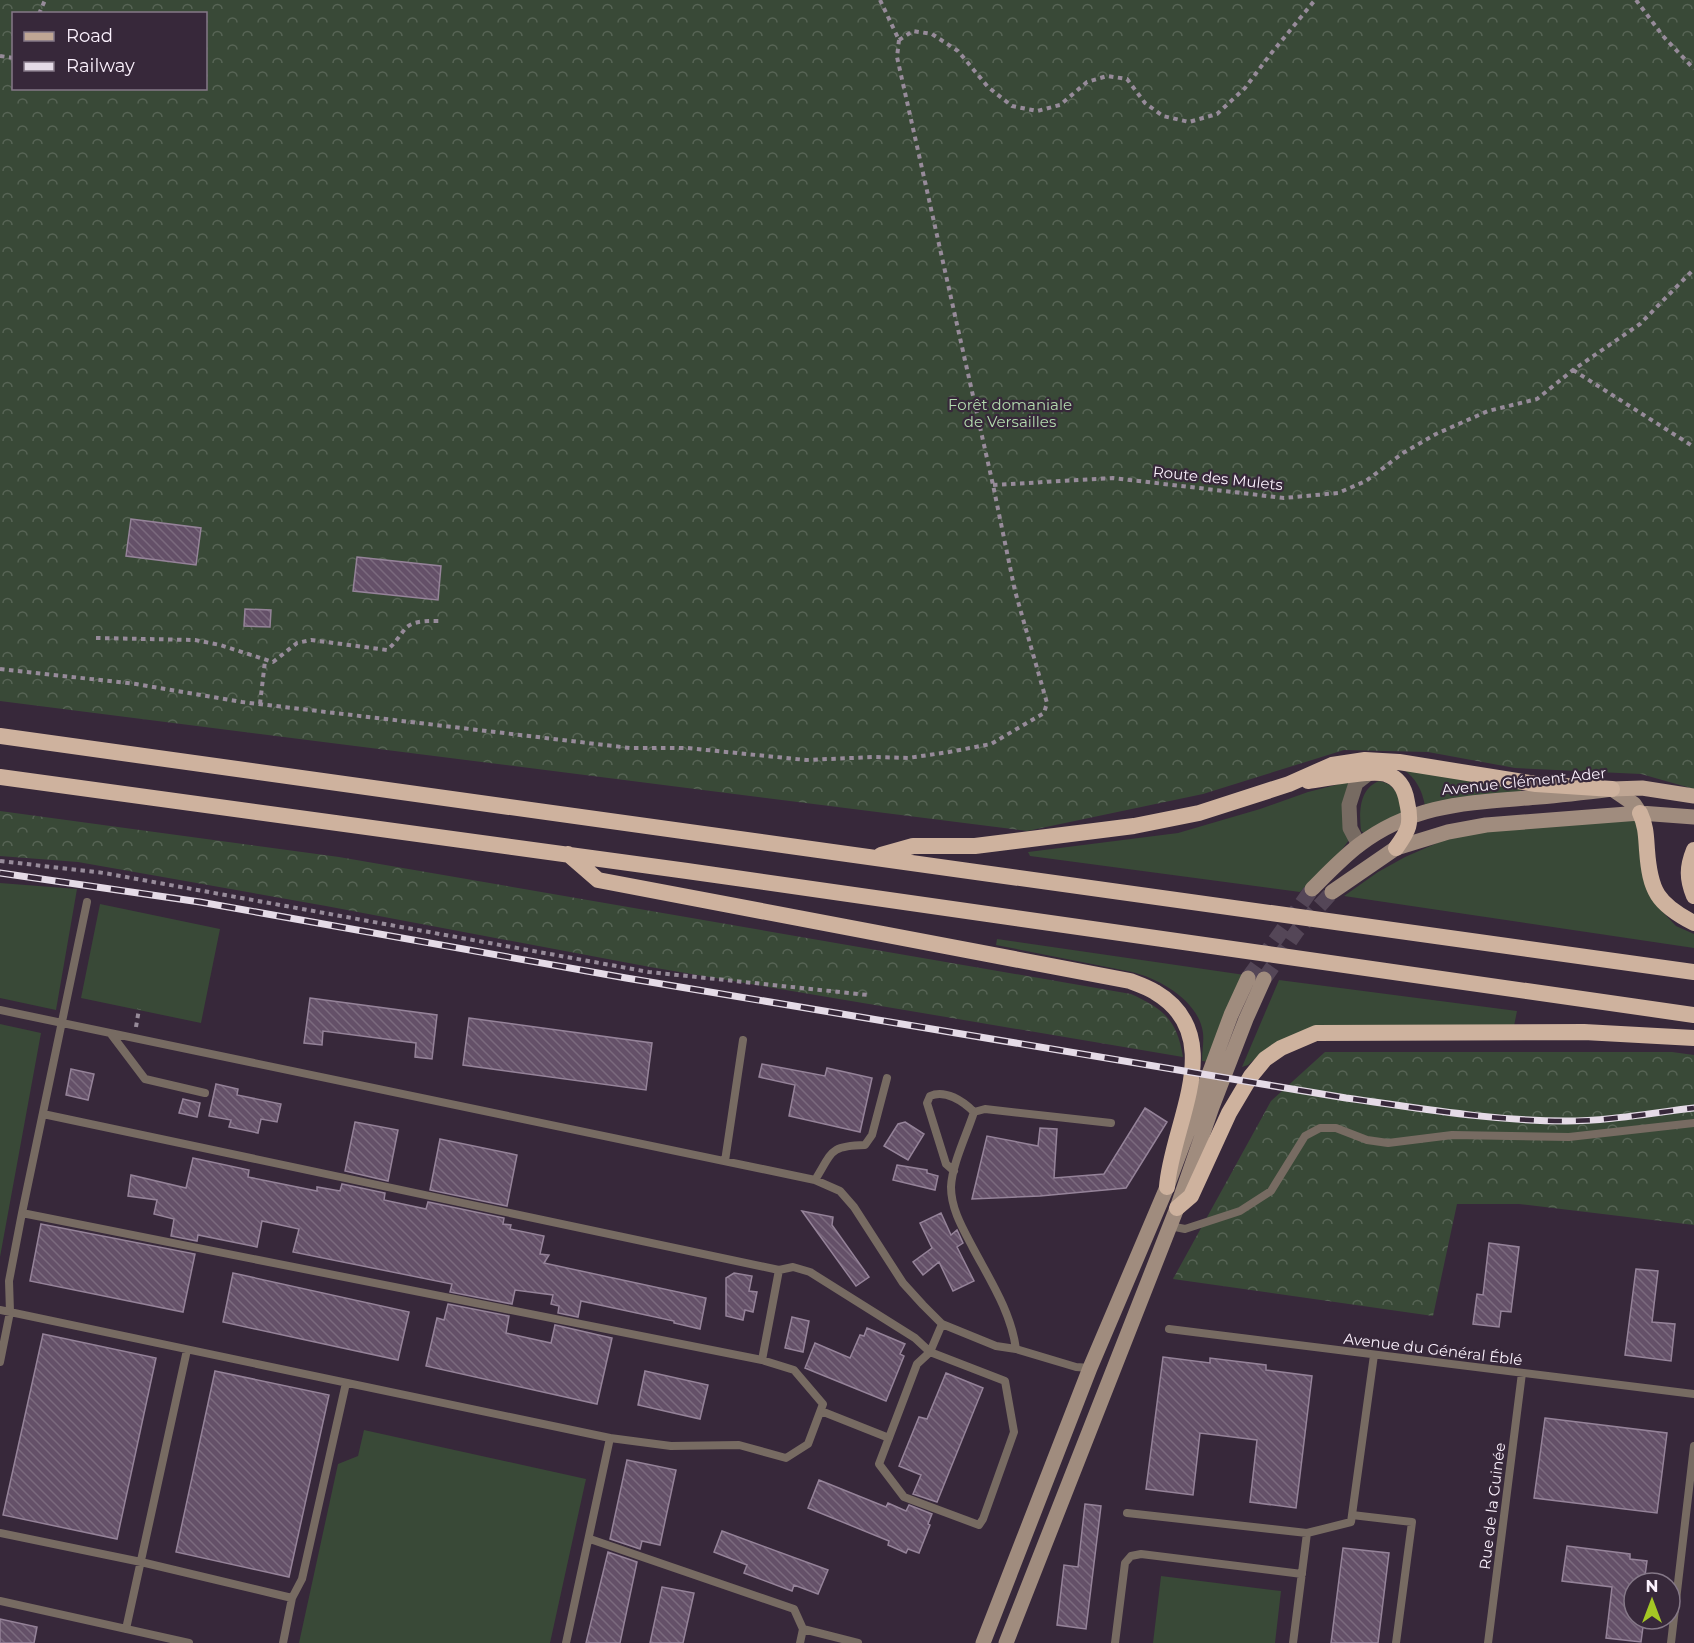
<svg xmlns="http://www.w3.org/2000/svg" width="1694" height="1643" font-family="Montserrat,sans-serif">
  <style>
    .grass { fill: #394937 }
    .forest { fill: url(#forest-crowns); fill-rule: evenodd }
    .building { fill: url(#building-back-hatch); stroke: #958399; stroke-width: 1.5 }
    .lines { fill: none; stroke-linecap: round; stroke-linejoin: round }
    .secondary-tunnel { stroke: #544657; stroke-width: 15; stroke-dasharray: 15 8; stroke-linecap: butt }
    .path { stroke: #978b9a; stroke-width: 4; stroke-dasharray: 4.5 4.5; stroke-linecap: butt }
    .service { stroke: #776b62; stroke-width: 8 }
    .minor { stroke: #776b62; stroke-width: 15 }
    .secondary { stroke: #a08c7e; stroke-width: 15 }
    .primary { stroke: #bfa694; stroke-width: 15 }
    .trunk { stroke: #ceb29e; stroke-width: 16 }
    .rail-casing { stroke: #e5dbe7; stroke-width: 7 }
    .rail { stroke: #37283a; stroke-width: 4.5; stroke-dasharray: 14; stroke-linecap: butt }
    .labels { text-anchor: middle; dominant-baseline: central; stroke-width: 4.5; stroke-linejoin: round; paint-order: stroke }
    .park-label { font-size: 15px; fill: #b3dbae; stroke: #37283a }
    .street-label { font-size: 15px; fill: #fbf1fd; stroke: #37283a }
  </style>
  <defs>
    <pattern id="forest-crowns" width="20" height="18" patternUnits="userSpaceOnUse" patternTransform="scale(1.5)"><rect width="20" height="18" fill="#394937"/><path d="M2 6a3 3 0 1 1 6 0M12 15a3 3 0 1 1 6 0" fill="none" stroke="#576455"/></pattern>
    <pattern id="building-back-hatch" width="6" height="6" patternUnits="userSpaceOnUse" patternTransform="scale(1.5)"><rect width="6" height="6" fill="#645068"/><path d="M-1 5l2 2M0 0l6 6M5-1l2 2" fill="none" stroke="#7b6a7e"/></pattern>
  </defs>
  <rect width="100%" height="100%" fill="#37283a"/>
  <path class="grass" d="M1403 769 1521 787V792L1425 806C1422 789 1416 779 1403 769Z
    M1351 781 1349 840 1338 855 1300 892 1030 856 1028 852 1178 833 1260 809 1308 792Z
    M1379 781C1397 784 1399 799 1404 814L1367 835 1361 831C1359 812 1359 789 1379 781Z
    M1639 819 1659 908 1676 926 1694 934V948L1344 896 1378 872 1405 857 1444 840 1491 830Z
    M0 883 77 889 56 1010 0 998Z
    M100 904 220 929 201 1023 81 998Z
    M997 939 1245 975 1210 1062 1202 1061C1202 1052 1204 1042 1203 1033 1199 1001 1160 979 1132 972L996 945Z
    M1279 980 1517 1011 1514 1026 1340 1025 1258 1056 1248 1065 1242 1067Z
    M0 1024 41 1033 0 1257Z
    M364 1430 586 1479 550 1643H299L338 1464 358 1456Z
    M1161 1576 1281 1591 1275 1643H1153Z"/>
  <path class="forest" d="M0 0H1694V789L1641 774 1515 768 1428 752 1344 750 1203 794 1027 831 0 701ZM14 14H206V88H14Z
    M0 811 339 857 1131 994C1164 1009 1177 1020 1183 1057L650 967 326 906 78 862 0 856Z
    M1325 1052H1672L1694 1055V1225L1519 1204H1457L1433 1316 1173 1279 1271 1101Z"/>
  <path class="building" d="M131 519 201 528 196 565 126 556Z
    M357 557 441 566 438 600 353 591Z
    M245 609 271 610 270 627 244 626Z
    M310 998 437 1015 432 1059 415 1057 416 1043 323 1031 322 1045 304 1043Z
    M469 1018 652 1043 646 1090 463 1065Z
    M762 1064 825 1076 827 1068 872 1078 860 1132 789 1116 795 1085 759 1077Z
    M71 1069 94 1074 88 1100 66 1095Z
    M216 1084 238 1089 237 1095 281 1104 277 1122 261 1119 258 1133 229 1127 231 1120 209 1116Z
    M183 1099 200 1103 197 1117 179 1113Z
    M1145 1108 1167 1122 1126 1188 1040 1196 972 1199 987 1136 1038 1146 1040 1128 1057 1129 1054 1178 1104 1174Z
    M355 1122 398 1130 388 1181 345 1171Z
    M905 1122 924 1134 908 1160 884 1146 898 1124Z
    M440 1139 517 1155 507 1206 430 1190Z
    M193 1158 249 1170 248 1177 317 1191V1187L340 1191 342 1184 385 1193 384 1200 426 1209 428 1202 504 1218 503 1224 511 1225 510 1229 544 1236 540 1254 549 1255 544 1263 706 1298 700 1329 674 1323V1321L581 1301 578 1317 558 1313 559 1306 551 1304 553 1295 515 1290 512 1304 450 1292 452 1284 293 1252 299 1229 262 1221 257 1247 198 1235 197 1241 171 1236 174 1219 154 1214 157 1200 128 1196 131 1175 186 1188Z
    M897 1165 927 1170V1173L938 1176 935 1190 893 1180Z
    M802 1211 833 1217 832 1225 869 1277 856 1286Z
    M941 1213 951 1235 957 1230 963 1243 957 1247 974 1281 953 1291 939 1262 923 1275 913 1262 932 1248 920 1223Z
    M41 1224 195 1254 183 1312 30 1281Z
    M1489 1243 1519 1247 1511 1312 1501 1311 1499 1327 1473 1324 1477 1294 1483 1295Z
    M1636 1269 1658 1271 1652 1322 1675 1324 1671 1361 1625 1355Z
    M233 1273 409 1312 398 1360 223 1322Z
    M734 1273 752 1276 749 1291 757 1292 753 1312 745 1310 743 1320 726 1316V1278Z
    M448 1304 509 1316 506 1333 551 1343 555 1325 612 1338 597 1404 426 1366 437 1318 444 1320Z
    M792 1317 809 1321 803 1352 785 1348Z
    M867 1328 905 1344 900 1354 904 1356 886 1401 805 1368 815 1343 850 1358 860 1335 864 1336Z
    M43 1334 156 1358 117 1539 3 1515Z
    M1163 1357 1210 1363V1358L1266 1365V1370L1312 1376 1296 1508 1250 1502 1257 1440 1200 1433 1193 1495 1146 1489Z
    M215 1371 329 1395 289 1577 176 1552Z
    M645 1371 708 1385 700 1419 638 1405Z
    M946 1373 983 1388 937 1502 913 1494 921 1475 899 1466 919 1417 927 1419Z
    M1545 1418 1667 1433 1657 1513 1534 1498Z
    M627 1460 676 1470 660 1545 642 1541 640 1549 610 1539Z
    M819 1480 886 1507 888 1503 906 1511 909 1505 932 1514 928 1524 930 1525 919 1553 908 1549 906 1553 888 1545 889 1541 808 1508Z
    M1085 1504 1101 1506 1086 1629 1057 1625 1064 1565 1078 1567Z
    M722 1531 828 1570 818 1594 794 1585 792 1591 744 1573 747 1565 714 1552Z
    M1567 1546 1630 1554V1559L1647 1561 1644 1583H1634V1619H1644L1641 1642 1606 1638 1612 1587 1562 1581Z
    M1343 1548 1389 1553 1378 1643H1331Z
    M608 1552 637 1562 620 1643H586Z
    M662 1587 694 1593 683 1643H650Z
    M0 1619 37 1627 34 1643H0Z"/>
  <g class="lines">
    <path class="secondary-tunnel" d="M1248 978 1312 889
      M1264 979 1297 931 1332 892"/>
    <path class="path" d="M880 0 899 40
      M1636 0 1663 36 1694 69
      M39 14 45 0
      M899 40 913 31 932 34 958 51 988 87 1012 106 1037 111 1060 105 1087 82 1107 76 1127 79 1145 103 1163 116 1189 122 1217 114 1245 88 1269 56 1315 0
      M0 56 14 58
      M1573 370 1694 447
      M993 485 1113 478 1284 498 1338 493 1366 481 1403 453 1436 434 1488 411 1537 399 1573 370 1640 324 1694 269
      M96 638 195 640 220 645 273 662 297 643 311 640 387 650C396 643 400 634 407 627 415 620 432 621 442 621
      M0 669 136 684 242 702 630 748H687L806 760 874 757 908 758 949 752 991 744 1044 713 1047 703 1015 591 993 485 897 57 899 40
      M260 704 265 661
      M0 861 104 873 649 972 868 995
      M136 1027 139 1009"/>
    <path class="service" d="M0 1010 815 1180 840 1191 854 1207 903 1283 923 1305 942 1324 996 1346 1016 1349 1076 1367 1090 1368
      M111 1034 145 1079 205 1093
      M43 1114 779 1270 762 1360
      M725 1161 743 1040
      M954 1171 946 1164 927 1103 930 1096C945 1089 963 1101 974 1112
      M815 1180C833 1151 829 1146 865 1145L872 1135 887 1078
      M1170 1226 1185 1229 1240 1211 1271 1191 1305 1136 1320 1128H1336L1367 1140 1388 1143 1452 1135 1569 1137 1694 1123
      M779 1270 793 1267 810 1272 915 1338 930 1352 942 1324
      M0 1310 610 1438 671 1446 739 1445 786 1458 808 1444 823 1404 794 1370 762 1360 22 1213
      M1169 1329 1694 1394
      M1016 1349C1011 1312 990 1280 973 1248 963 1229 951 1209 951 1187 952 1164 967 1134 974 1112L985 1109 1111 1123
      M930 1352 1005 1381 1014 1432 983 1519 979 1525 904 1497 879 1464 917 1364Z
      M0 1362 10 1312 9 1281 22 1213 87 902
      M821 1411 889 1438
      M1127 1513 1307 1533 1293 1643
      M1352 1515 1412 1522 1396 1643
      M0 1533 141 1562 292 1598 283 1643
      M1307 1533 1351 1522 1374 1355
      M590 1539 794 1609 803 1629 800 1643
      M292 1598 302 1579 346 1383
      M0 1601 189 1643
      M126 1629 187 1350
      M803 1629 858 1643
      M566 1643 610 1438
      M1115 1643 1125 1563 1131 1556 1141 1554 1302 1574
      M1488 1643 1522 1373
      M1671 1643 1694 1446"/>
    <path class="minor" d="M1359 845 1350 828 1349 805 1356 783 1369 773"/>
    <path class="secondary" d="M1312 889C1327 874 1342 858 1359 845 1416 802 1471 803 1539 797 1563 795 1588 792 1612 789L1634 804 1640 813
      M1332 892 1396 848 1448 832 1486 825 1640 813 1694 817
      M983 1643 1090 1368 1167 1187 1231 1015 1248 978
      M1006 1643 1177 1208 1212 1107 1246 1019 1264 979"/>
    <path class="primary" d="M1612 789 1642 788 1694 796"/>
    <path class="trunk" d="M0 736 1694 972
      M0 777 687 871 1694 1015
      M1308 781C1325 779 1371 769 1386 774 1399 778 1405 789 1407 802 1412 824 1409 830 1396 848
      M1640 813C1646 826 1646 836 1647 850 1650 891 1657 904 1694 923
      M1694 850C1687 867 1687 879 1694 896
      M568 854 598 880 1130 981C1138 984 1147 987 1155 992 1230 1036 1171 1125 1167 1187
      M881 855 913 846H975L1134 826 1199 813 1289 784 1332 765 1365 760 1399 762 1536 784 1612 789
      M1177 1208 1191 1196 1229 1113 1251 1076 1265 1059 1281 1048 1316 1033 1584 1032 1694 1038"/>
    <g class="rail-casing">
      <path id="rail" d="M0 873 200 902 626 978 1346 1098C1419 1108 1492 1121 1566 1121 1609 1121 1651 1113 1694 1108"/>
    </g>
    <use href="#rail" class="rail"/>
  </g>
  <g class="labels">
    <g class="park-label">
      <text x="1010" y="404">Forêt domaniale<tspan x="1010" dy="17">de Versailles</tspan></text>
    </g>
    <g class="street-label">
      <text transform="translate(1218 478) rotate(6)">Route des Mulets</text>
      <text transform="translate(1524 781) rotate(-6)">Avenue Clément Ader</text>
      <text transform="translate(1433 1349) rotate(7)">Avenue du Général Éblé</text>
      <text transform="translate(1492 1506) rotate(-83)">Rue de la Guinée</text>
    </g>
  </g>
  <rect x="12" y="12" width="195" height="78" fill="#37283a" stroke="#857888" stroke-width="1.5"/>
  <rect x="24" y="32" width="30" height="9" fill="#bfa694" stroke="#857888" stroke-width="1.5"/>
  <text x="66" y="42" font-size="18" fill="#fbf1fd">Road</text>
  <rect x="24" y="62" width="30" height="9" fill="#e5dbe7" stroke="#857888" stroke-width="1.5"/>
  <text x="66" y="72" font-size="18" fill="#fbf1fd">Railway</text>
  <g transform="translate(1652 1601)"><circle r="28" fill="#37283a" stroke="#857888" stroke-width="1.5"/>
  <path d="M0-4.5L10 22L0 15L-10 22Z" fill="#a4c824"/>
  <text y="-9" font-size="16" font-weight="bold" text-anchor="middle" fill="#fbf1fd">N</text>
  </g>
</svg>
